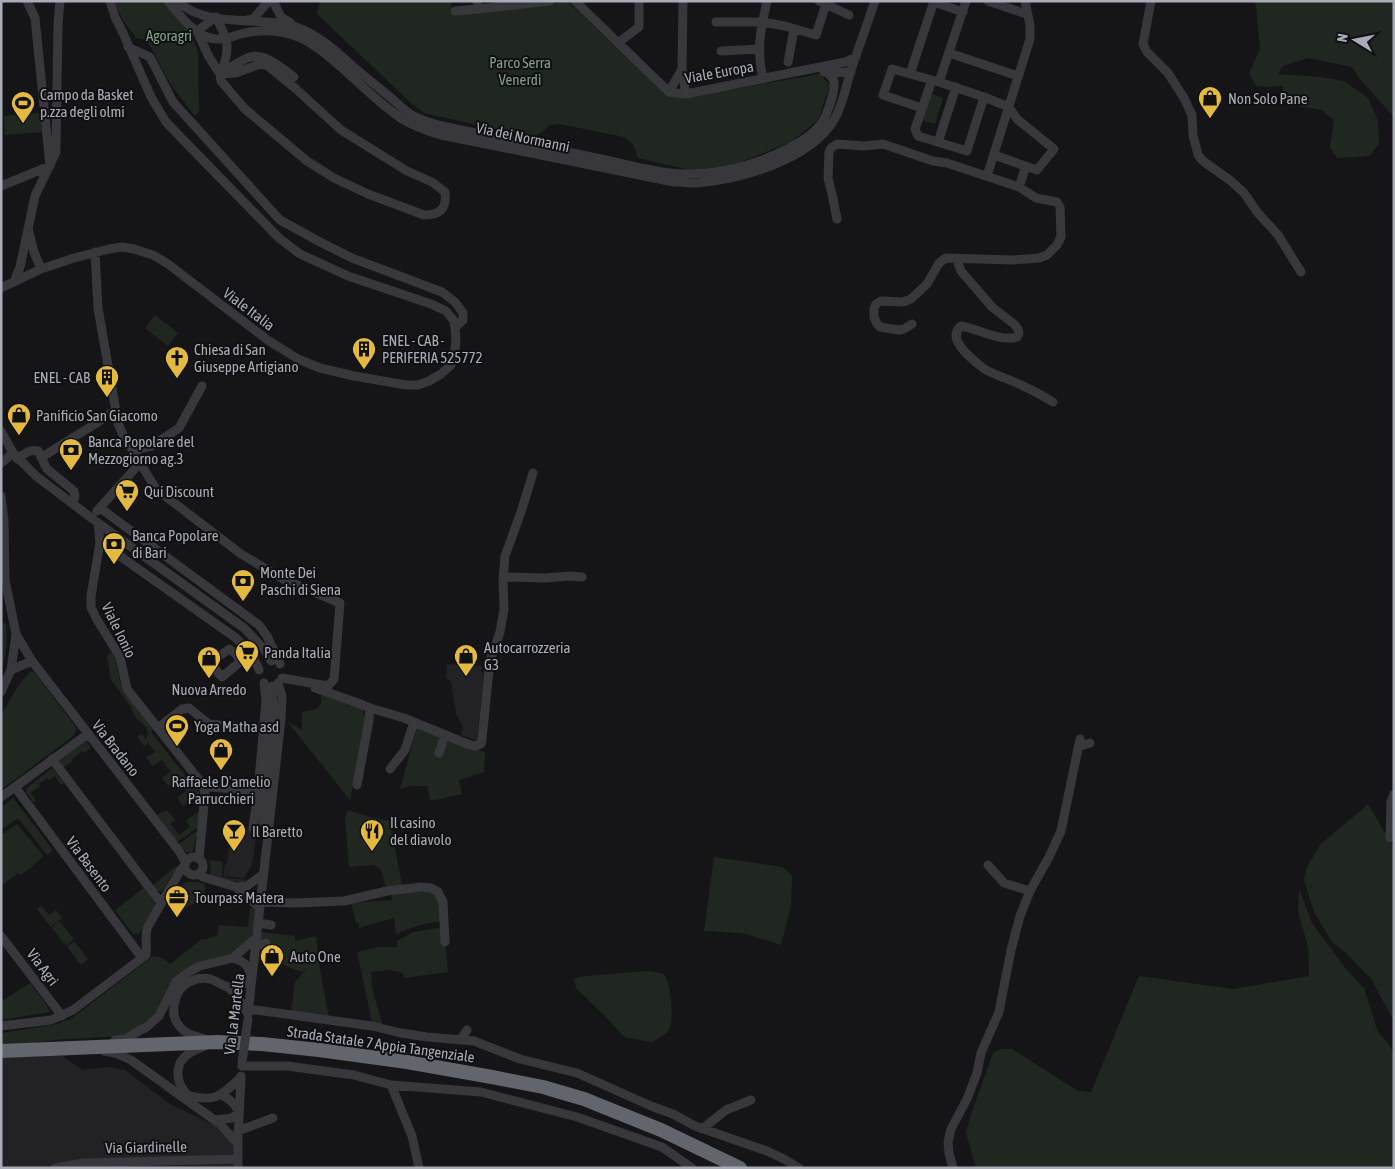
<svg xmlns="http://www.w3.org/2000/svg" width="1395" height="1169" font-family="'Asap Condensed',sans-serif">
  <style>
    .built { fill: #222124 }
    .green { fill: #202721 }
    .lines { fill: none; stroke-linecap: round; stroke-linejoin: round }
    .minor { stroke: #37373c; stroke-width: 9 }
    .highway { stroke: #63656c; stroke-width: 14 }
    .minor-bridge { stroke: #37373c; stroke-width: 9 }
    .labels { text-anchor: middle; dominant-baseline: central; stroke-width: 4; stroke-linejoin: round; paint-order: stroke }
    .park-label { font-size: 15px; fill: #81a085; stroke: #101012 }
    .street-label { font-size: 15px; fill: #a8acb6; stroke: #101012 }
    .poi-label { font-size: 15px; fill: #a8acb6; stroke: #101012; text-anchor: start }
  </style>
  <rect width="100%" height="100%" fill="#151517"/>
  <path class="built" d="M447 664 482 666 481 672 484 673 477 741 461 735 463 727 456 714 451 682 446 678Z
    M251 826 257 831 258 836 256 837 252 865 244 878 223 876 225 864H227L230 838 244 830 247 831V829Z
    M61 1055 83 1070 109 1067 125 1070 170 1104 214 1125 227 1136 234 1146V1168H1V1056Z"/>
  <path class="green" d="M114 1H168L187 22 198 52 199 112 195 116C185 103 175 91 167 78 160 65 155 52 146 40L136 38 123 20Z
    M320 1H451L453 15 568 2 667 95 688 97 820 74 830 85 818 120 791 142 733 165 690 170 638 158 633 144 624 137 560 124 550 125 534 138 424 113 410 102 317 14Z
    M1253 1H1394V117L1359 78 1352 67 1308 58 1283 66 1278 74 1320 77 1344 81 1368 98 1378 121 1379 143 1370 156 1337 158 1330 147 1334 120 1322 110 1298 106 1280 101 1283 86 1267 87 1256 86 1249 73 1260 49 1256 6Z
    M930 93 943 98 935 124 921 120Z
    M40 113 42 132 5 135 4 116Z
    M155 315 178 333 168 346 145 328Z
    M1 620 6 624C8 641 6 655 1 671Z
    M112 652 116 661 119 677 123 692 132 701 153 729 151 732 191 783 195 781 201 797 199 808 193 800 183 806 177 798 186 791 176 778 177 780 168 786 162 778 171 772 162 760 152 766 146 757 155 752 148 743 144 746 137 737 142 734 146 739 148 734 146 727 136 718 131 707 111 680 107 656Z
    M30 672H34L75 726 76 731 73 736 1 790V715L18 686Z
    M321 695 362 708 366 721 350 800 287 721 302 730V712L316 709 321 704Z
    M417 728 485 752 484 772 459 780 462 794 431 801 427 786H410L400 789Z
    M87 742 91 748 84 753 82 751 72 759 73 761 63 768 59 761 84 743Z
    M52 768 64 783 61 785 55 776 56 775 49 780 47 778 39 784 40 786 31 793 36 800 34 803 29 796 30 795H28L26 792 27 788Z
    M12 799H14L53 850 47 855 18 818 1 830V807Z
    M1368 804 1394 848V1021L1371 979 1346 953 1332 942 1314 912 1304 880 1307 867 1320 845Z
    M167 810 175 820 170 824 180 835 190 826 186 820 200 811 198 827 177 842 157 815Z
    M348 810 373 818 390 821 402 885 386 888 381 870 374 865 349 867 345 817Z
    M17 824 43 855 42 858 21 875 18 873 1 886V835Z
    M198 830 193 851 191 852H186L179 844Z
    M714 857 782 867 792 875 791 907 781 945 743 933 704 931Z
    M210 860 223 862 222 877 246 880 245 882C234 881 221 881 211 875Z
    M178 865 162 891H157L153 885Z
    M187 882H199L205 884 204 903C194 902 186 906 180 914L171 900C175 892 178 886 187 882Z
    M144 888 154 902 155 907 139 934H133L115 910Z
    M1299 889 1312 923 1346 969 1364 988 1378 1032 1388 1043 1394 1054V1168H976L966 1133 971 1114 993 1053 1001 1049H1012L1078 1091 1091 1092 1139 976 1233 989 1309 976 1308 947 1298 911Z
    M391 891 438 892 444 921C427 923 410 926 396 935L394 918 359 928V923H356L351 903 392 900Z
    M41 906 49 915 56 910 62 918 51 927 37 909Z
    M250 908H256L253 931 247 943 239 951 227 957 198 963 149 1022 125 1036 65 1039 39 1042 25 1044H1V1033L53 1025 71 1019 153 956C160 956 164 959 170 964L202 939 204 940 214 936 217 937 219 925 248 927Z
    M59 921 74 939 66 946 52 928Z
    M444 927 448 972 404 978 403 973 389 970 371 972 372 988 383 1026 372 1022 357 952 377 947H397V941L413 932Z
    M261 932 295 936V941L316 936 318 957 329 1020 291 1012 295 982 308 967 302 972 262 957 258 963Z
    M74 941 88 959 81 965 67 947Z
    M648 971C652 972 659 972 663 974 671 979 674 1019 670 1028 667 1034 658 1038 652 1042L627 1038 622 1035 609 1020 577 989 574 980 578 977 587 976Z
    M30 983 46 1004 50 1012 1 1020V1002Z"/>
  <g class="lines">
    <path class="minor" d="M27 1 35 18 50 166
      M168 1C179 14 191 31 207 37 219 42 230 37 241 34 261 29 282 30 301 38 316 45 328 56 341 67 360 84 381 105 402 119 414 126 428 131 441 135L674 182C681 182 689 183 697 183 741 179 810 160 834 120 843 105 846 86 851 70 859 47 867 24 875 1
      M177 1C211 32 267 12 306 31 326 41 341 56 357 70 368 79 379 88 390 97 396 102 403 109 410 114 420 120 431 123 442 126 497 137 551 149 606 160 629 165 661 174 684 174 719 174 756 165 787 149 802 141 819 132 826 115 829 107 837 87 833 79 832 78 829 74 828 73
      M273 1 281 17 291 23
      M477 1 478 9 550 1
      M575 1 669 92 686 94 845 62 856 57
      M819 1 849 15
      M988 1 1023 13 1027 12
      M1151 1 1143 44 1147 52 1168 73 1184 98 1192 115 1193 135 1198 155 1203 161 1231 181 1244 193 1257 212 1278 235 1301 272
      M934 2 963 12
      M455 11 478 9
      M216 17C219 24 224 32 226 39 229 49 225 65 220 74
      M247 20 253 19 269 1
      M716 22H762L785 26 816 35 826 4
      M197 31 209 57 220 74 221 81 245 109 307 161 334 178 368 194 424 215C440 215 447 209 445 192L432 182 407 171 341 130 296 89 268 66 260 64 236 73 220 74
      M197 31 216 17
      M618 43 639 27V1
      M128 47 150 57 173 102 280 220 320 242 352 258 442 292 455 302 463 313V320L455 328
      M721 51 760 49
      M949 53 1018 76
      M788 62 794 29
      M682 69 683 1
      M222 72C230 68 239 62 247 58 264 51 281 68 294 77
      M824 72 828 73 851 72
      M910 74 934 1
      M763 79C762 72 760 65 760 58 758 39 763 20 767 1
      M932 80 915 129 918 136 967 151 984 97
      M939 82 966 1
      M669 92 682 69 686 94
      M922 108 883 95 892 69 939 82 984 97 1009 107 1017 119 1054 149 1037 170 994 155
      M938 142 956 87
      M987 176 1030 39V25L1025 1
      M1 186 50 166
      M837 219 832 194 828 178 829 152 831 148 837 144 864 146 883 144 933 161 947 163 1019 187
      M29 232 34 252 41 269
      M95 252 98 308 118 423 122 433 156 489 241 554 285 580 340 603 334 679 328 686 282 678
      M960 259 958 263 961 271 992 307 1014 324 1018 329 1019 333 1017 337C999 342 979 329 961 326 945 339 973 360 983 368 992 374 1003 377 1012 381 1026 387 1040 394 1053 402
      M14 282 20 267 35 196 56 152 58 23 60 1
      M1 288 41 269 74 258 109 249 122 247 134 249 153 255 168 264 269 341 298 359 320 368 354 376 406 385H418L429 381 441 374 451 365 455 349 456 340 455 328 454 321 446 311 431 304 348 276 300 254 279 238 194 151 166 122 151 97 123 33 115 17 110 1
      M912 324 904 329 899 330 880 327 877 324 874 317V308L876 304 881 301 903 302 911 299 927 284 939 263 946 258 1013 260 1039 258 1047 255 1057 245 1061 237 1060 207 1057 202 1036 198 1019 187 1026 166
      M1 431 13 453 36 476 98 523 244 628 264 649 271 661
      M130 446 139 449 152 446 179 428 202 386
      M42 457 95 424 116 410
      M17 459C24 454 29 449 38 451L47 469 74 491 75 496 73 503
      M1 463 13 453
      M1 496 4 520 5 580 16 634 11 670 1 692
      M100 508 259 625 267 636 280 664
      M97 511 140 463
      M98 523 100 542 91 596V607L96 618 120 657 127 689 203 785 205 794 199 859
      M100 542 236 638C246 648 255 658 259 670
      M503 579 508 577 545 578 570 576 582 577
      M16 634 32 661 179 851 186 863
      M229 649 235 653 241 661 222 677 210 663Z
      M11 670 32 661
      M315 688 358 703 370 708 404 718 470 745 475 746 481 744 482 739 490 661 500 632 504 610 503 579 505 556 521 512 533 473
      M158 728 182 709 189 708 209 724 264 729
      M1078 747 1090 743
      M439 753 445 735
      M52 759 161 903
      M390 769 405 750 414 722
      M203 785 210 787 258 791
      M357 785 369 720 370 708
      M15 787 142 958
      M1 797 88 734
      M263 822 273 716 272 686
      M253 828 258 791 266 700 264 683
      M1390 838 1391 802 1394 794
      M185 866a9 9 0 1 1 18 0a9 9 0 1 1-18 0Z
      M988 865 1004 883 1030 891
      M198 874 203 877 236 887 260 908
      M236 887 247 886 263 874
      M261 902 295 903 344 901 387 891 421 887 431 888 438 892 443 902 445 942
      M258 923 271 925
      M1 936 62 1016
      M256 946 266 943
      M229 988 237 996 248 1014
      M249 1009 372 1026 401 1033 427 1037 474 1041 520 1059 577 1073 651 1106 673 1114 695 1126 767 1151 784 1159 799 1168
      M248 1013 281 719 282 696 278 683
      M1 1026 51 1020 73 1010 146 955C147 946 145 937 147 928L180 871 185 865
      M205 1039C194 1036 184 1034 178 1024 172 1016 173 1008 176 998 180 984 196 976 210 979 218 981 224 988 232 987 241 987 245 983 252 978 248 966 246 962 233 958
      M461 1039 467 1030
      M115 1040 125 1039 148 1026 159 1016 176 982 187 973 200 966 233 958 257 937
      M205 1046C187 1052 174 1061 179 1081 180 1086 184 1091 187 1095 216 1103 221 1096 241 1077
      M104 1051 115 1053 131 1060 220 1124 238 1144
      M242 1066H287L354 1075 391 1085 412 1136 419 1168
      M391 1085 481 1092 577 1117 662 1147 692 1168
      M215 1120 232 1118 239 1113C235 1104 231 1100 222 1095
      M702 1129 726 1110 751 1100
      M238 1131 273 1118
      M55 1168 84 1163 238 1159
      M238 1168V1139L241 1076
      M953 1168 949 1153 948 1142 951 1129 967 1099 977 1073 981 1053 999 1012 1011 950 1020 916 1030 891 1049 857 1061 831 1080 739"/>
    <path class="highway" d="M1 1051 217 1042 262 1044 319 1050 407 1062 492 1077 543 1087 584 1099 661 1130 740 1168"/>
    <path class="minor-bridge" d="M242 1062 248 1019"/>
  </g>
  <defs>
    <g id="shop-pin" transform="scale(1.25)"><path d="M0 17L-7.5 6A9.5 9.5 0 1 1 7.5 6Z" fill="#e4b940" stroke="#101012"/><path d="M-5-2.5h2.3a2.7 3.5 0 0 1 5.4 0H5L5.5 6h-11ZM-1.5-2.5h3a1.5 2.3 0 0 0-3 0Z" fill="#111"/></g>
    <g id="stadium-pin" transform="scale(1.25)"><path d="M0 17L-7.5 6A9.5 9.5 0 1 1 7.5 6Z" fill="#e4b940" stroke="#101012"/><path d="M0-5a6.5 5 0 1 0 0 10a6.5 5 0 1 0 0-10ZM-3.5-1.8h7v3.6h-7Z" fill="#111"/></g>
    <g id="building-pin" transform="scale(1.25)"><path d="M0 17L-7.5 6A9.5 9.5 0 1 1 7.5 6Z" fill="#e4b940" stroke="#101012"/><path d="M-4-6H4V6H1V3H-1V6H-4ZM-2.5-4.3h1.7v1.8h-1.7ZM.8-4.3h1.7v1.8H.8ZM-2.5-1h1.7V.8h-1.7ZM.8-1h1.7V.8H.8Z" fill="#111"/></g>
    <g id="church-pin" transform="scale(1.25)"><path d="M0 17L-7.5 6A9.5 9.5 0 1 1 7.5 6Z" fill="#e4b940" stroke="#101012"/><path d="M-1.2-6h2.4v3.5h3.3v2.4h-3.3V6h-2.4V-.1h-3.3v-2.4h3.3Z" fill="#111"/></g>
    <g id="bank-pin" transform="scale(1.25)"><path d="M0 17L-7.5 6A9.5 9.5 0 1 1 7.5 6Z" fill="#e4b940" stroke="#101012"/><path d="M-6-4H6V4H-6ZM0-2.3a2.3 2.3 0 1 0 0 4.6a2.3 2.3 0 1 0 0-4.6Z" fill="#111"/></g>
    <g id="supermarket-pin" transform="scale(1.25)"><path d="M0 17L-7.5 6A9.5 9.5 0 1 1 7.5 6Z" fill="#e4b940" stroke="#101012"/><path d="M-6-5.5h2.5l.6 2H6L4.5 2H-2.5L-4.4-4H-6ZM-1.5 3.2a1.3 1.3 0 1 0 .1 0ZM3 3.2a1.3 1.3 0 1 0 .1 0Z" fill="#111"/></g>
    <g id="bar-pin" transform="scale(1.25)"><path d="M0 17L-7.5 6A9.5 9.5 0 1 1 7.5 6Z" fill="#e4b940" stroke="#101012"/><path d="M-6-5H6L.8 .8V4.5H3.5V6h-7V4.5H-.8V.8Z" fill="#111"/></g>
    <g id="restaurant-pin" transform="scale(1.25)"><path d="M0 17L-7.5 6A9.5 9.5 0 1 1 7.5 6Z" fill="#e4b940" stroke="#101012"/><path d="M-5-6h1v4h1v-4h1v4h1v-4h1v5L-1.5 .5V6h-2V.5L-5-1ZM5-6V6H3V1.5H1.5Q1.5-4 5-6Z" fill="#111"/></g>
    <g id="office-pin" transform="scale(1.25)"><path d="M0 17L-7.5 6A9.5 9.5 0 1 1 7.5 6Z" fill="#e4b940" stroke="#101012"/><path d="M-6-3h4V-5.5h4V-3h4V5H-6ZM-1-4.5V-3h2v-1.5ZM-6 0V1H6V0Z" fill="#111"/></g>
  </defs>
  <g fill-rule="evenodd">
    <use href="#shop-pin" x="1210" y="98"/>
    <use href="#stadium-pin" x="23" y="103"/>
    <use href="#building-pin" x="364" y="349"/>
    <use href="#church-pin" x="177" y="358"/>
    <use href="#building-pin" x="107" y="377"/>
    <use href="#shop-pin" x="19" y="415"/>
    <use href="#bank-pin" x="71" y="450"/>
    <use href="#supermarket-pin" x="127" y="491"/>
    <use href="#bank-pin" x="114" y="544"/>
    <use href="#bank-pin" x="243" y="581"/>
    <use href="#supermarket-pin" x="247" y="652"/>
    <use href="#shop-pin" x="466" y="656"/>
    <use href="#shop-pin" x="209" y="658"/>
    <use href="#stadium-pin" x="177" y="726"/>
    <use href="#shop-pin" x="221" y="750"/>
    <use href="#bar-pin" x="234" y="831"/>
    <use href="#restaurant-pin" x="372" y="831"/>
    <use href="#office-pin" x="177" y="897"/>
    <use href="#shop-pin" x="272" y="956"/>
  </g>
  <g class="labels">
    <g class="park-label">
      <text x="169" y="35">Agoragri</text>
      <text x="520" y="62">Parco Serra<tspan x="520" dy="17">Venerdì</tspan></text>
    </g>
    <g class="street-label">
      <text transform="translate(719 72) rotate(-10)">Viale Europa</text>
      <text transform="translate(523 137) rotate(12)">Via dei Normanni</text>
      <text transform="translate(249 309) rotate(37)">Viale Italia</text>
      <text transform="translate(119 630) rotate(64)">Viale Ionio</text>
      <text transform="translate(116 748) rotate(52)">Via Bradano</text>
      <text transform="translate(89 864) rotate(53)">Via Basento</text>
      <text transform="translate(43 967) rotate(53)">Via Agri</text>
      <text transform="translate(234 1014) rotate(-83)">Via La Martella</text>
      <text transform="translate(381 1044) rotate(8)">Strada Statale 7 Appia Tangenziale</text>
      <text transform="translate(146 1147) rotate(-1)">Via Giardinelle</text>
    </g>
    <g class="poi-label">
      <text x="40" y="94">Campo da Basket<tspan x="40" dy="17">p.zza degli olmi</tspan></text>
      <text x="1228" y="98">Non Solo Pane</text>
      <text x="382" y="340">ENEL - CAB -<tspan x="382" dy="17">PERIFERIA 525772</tspan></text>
      <text x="194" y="349">Chiesa di San<tspan x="194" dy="17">Giuseppe Artigiano</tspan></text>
      <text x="90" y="377" text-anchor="end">ENEL - CAB</text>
      <text x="36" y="415">Panificio San Giacomo</text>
      <text x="88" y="441">Banca Popolare del<tspan x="88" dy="17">Mezzogiorno ag.3</tspan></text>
      <text x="144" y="491">Qui Discount</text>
      <text x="132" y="535">Banca Popolare<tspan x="132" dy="17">di Bari</tspan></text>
      <text x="260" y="572">Monte Dei<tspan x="260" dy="17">Paschi di Siena</tspan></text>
      <text x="484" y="647">Autocarrozzeria<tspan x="484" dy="17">G3</tspan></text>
      <text x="264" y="652">Panda Italia</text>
      <text x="209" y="689" text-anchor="middle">Nuova Arredo</text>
      <text x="194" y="726">Yoga Matha asd</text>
      <text x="221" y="781" text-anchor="middle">Raffaele D'amelio<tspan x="221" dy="17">Parrucchieri</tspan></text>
      <text x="390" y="822">Il casino<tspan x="390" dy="17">del diavolo</tspan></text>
      <text x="252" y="831">Il Baretto</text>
      <text x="194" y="897">Tourpass Matera</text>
      <text x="290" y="956">Auto One</text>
    </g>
  </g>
  <rect width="1395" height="1169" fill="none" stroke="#a8acb6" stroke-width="5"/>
  <g transform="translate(1355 40) rotate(280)" stroke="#101012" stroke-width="4" paint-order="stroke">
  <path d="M0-4L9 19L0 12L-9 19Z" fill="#a8acb6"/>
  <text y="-8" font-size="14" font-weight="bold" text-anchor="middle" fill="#a8acb6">N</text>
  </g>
</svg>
